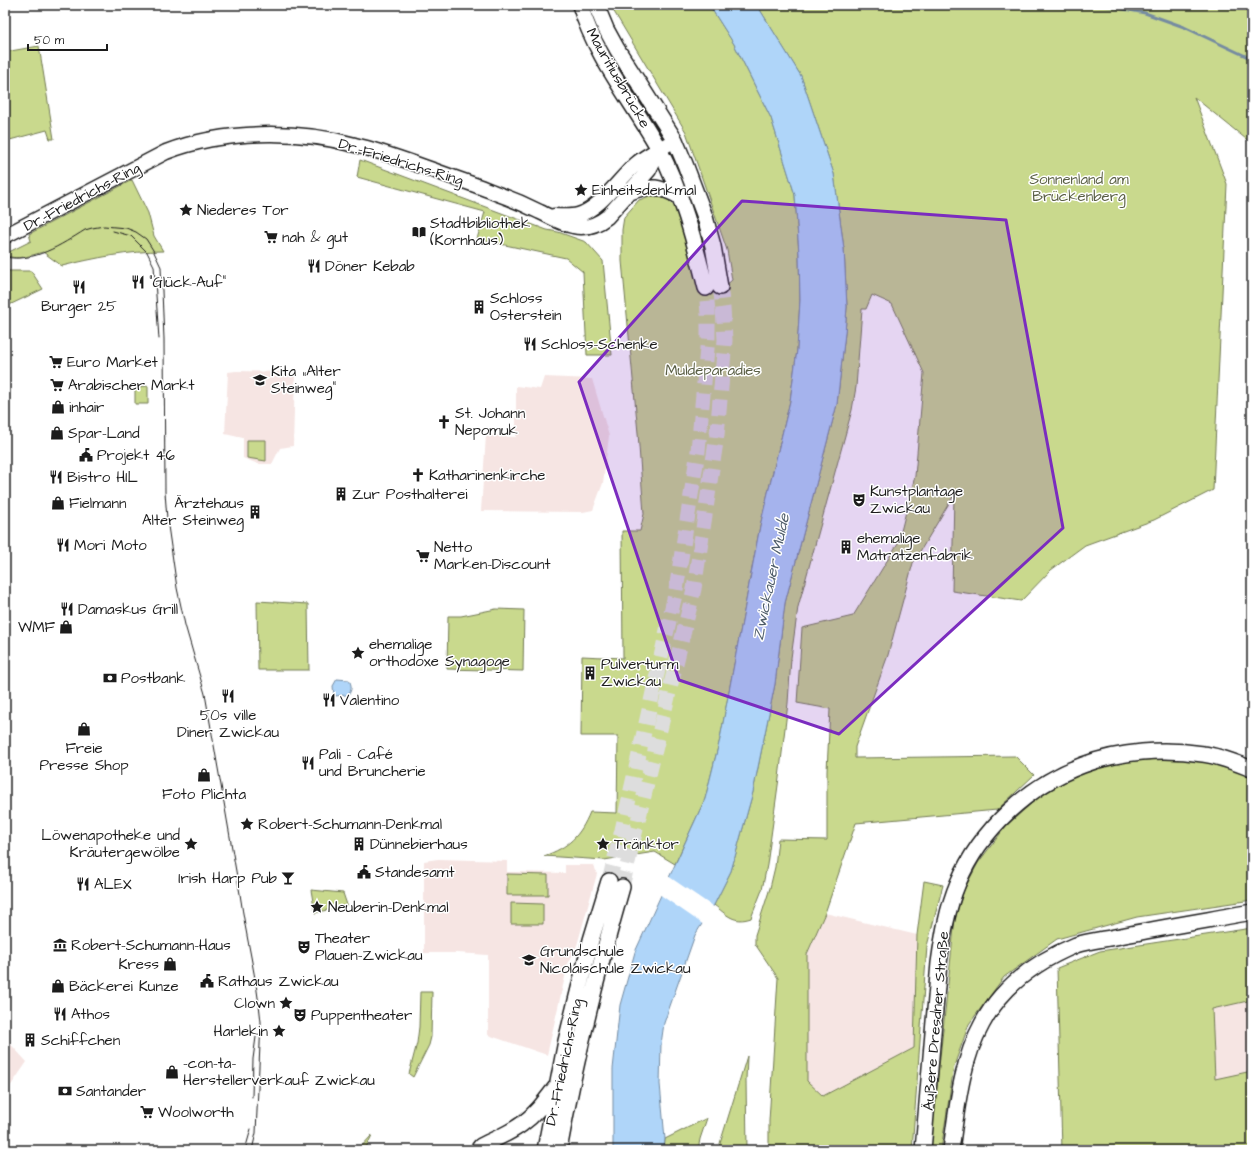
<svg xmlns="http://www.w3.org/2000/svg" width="1257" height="1155" font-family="'Architects Daughter',sans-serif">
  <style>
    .built { fill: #f6e5e3 }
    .green { fill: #c9d98d; stroke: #727a54 }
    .water { fill: #afd5f9; stroke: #748ba1 }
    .pier { fill: #fff }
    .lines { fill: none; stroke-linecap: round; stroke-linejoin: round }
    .stream { stroke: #748ba1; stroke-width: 3 }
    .primary-tunnel { stroke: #ddd; stroke-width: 15; stroke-dasharray: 15 8; stroke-linecap: butt }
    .secondary-casing { stroke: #1c1c1c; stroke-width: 17 }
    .primary-casing { stroke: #1c1c1c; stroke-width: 18 }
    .secondary { stroke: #fff; stroke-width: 14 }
    .primary { stroke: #fff; stroke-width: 15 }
    .tram { stroke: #1c1c1c; stroke-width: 1 }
    .marked { fill: #7b2cbf; fill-opacity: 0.2; stroke: #7b2cbf; stroke-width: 3; stroke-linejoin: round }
    .labels { text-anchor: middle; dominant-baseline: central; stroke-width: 3; stroke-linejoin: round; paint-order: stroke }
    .street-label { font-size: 15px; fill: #1c1c1c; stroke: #fff }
    .park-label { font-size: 15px; fill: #595e44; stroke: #fff }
    .poi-label { font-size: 15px; fill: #1c1c1c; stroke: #fff; text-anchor: start }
    .water-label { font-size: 16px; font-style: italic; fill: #4f5d69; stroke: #fff }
  </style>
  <rect width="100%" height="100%" fill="#fff"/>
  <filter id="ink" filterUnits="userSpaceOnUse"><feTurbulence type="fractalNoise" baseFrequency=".025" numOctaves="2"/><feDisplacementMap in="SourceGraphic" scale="8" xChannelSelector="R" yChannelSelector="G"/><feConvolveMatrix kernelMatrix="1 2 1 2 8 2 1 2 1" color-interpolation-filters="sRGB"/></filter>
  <g filter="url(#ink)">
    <path class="built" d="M236 371 284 372 295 373 293 446 280 448 272 464H258L243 458V438L225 434 228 372Z
      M544 377 592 379 609 436 603 483 593 510 583 512 481 511 486 435 516 437V386L540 389Z
      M438 859 507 861V872H514L565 873V865H594L597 874 577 945 568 964 547 1055 488 1035V955L457 953H424V861Z
      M825 913 917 935 914 1048 823 1096 807 1081V954Z
      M1252 1000V1071L1215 1080 1212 1009Z
      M5 1038 27 1062 5 1094Z"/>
    <path class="green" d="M610 5H709L734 44 771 118 795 195 799 254 800 300 797 350 790 401 760 526 720 739 705 799 675 864 655 852 604 860 544 856C569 847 580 836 590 812L617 813 618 736H581L582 656 623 658 622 531H640L644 514 638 433 622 261V230L624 217 639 200 650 196 666 198 675 207 696 268 697 285 703 289 724 287 732 280 727 250 686 132Z
      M757 5H1252V141L1246 139 1194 97 1227 184 1213 490 1154 520 1085 545 1051 570 1021 601 952 591 954 495 913 563 888 655 855 747V758L1015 756 1034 775 997 810 856 823 825 913 807 954V1081L823 1096 914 1048 917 935 924 881 943 885 927 946 912 1150H769V1121L778 978 755 944V935L770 888 775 867 778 839 827 840V771L830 709 797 703 802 628 853 616 898 543 915 476 924 373 892 304 872 295 866 309H862L856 387 852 410 798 607 791 658 788 703 779 778 767 865 762 890 751 918C734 924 727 915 714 905L731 871 753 792 775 684 785 603 837 404 845 333 847 307 844 249 834 174 801 76Z
      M39 46 54 139H50L47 130 6 141 9 157 5 158V52Z
      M360 160 547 230 558 232 586 242 603 261 612 355H587L583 272 566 258 477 239 485 212 357 177Z
      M132 180 148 213 154 236 163 251C129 251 95 258 62 266L43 252C32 255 15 262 5 254L31 241 29 234Z
      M5 271H31L43 289 5 307Z
      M148 386V404H135V387Z
      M247 440H266V461L247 458Z
      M257 601 308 604 309 670H258Z
      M496 609 524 610 523 671 447 669 448 616H461Z
      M1174 756 1213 763 1252 777V900L1137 917 1057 939 1004 977 969 1024 954 1066 941 1150H930L955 919 964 890 978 863 1006 826 1041 795 1071 778 1103 765 1138 759Z
      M507 874 548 875V895H507Z
      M311 890 343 893 347 905 315 913Z
      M511 903 543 904V924H511Z
      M1252 928V1000L1212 1009 1215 1079 1252 1071V1150H1062L1057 968 1100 951Z
      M420 992H432L431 1037 429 1045 413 1077 409 1074 417 1043 419 1027Z
      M747 1056 746 1080 747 1150H718Z
      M707 1118 700 1139 698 1150H664L665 1139Z
      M372 1135 365 1150H358Z"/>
    <path class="water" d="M709 5H757L801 76 834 174 844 249 847 307 845 333 837 404 785 603 775 684 753 792 731 871 714 905 695 935 664 1023 661 1044 660 1084 665 1139 664 1150H613V1069L620 1005 635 952 705 799 720 739 760 526 790 401 797 350 800 300 799 254 795 195 771 118 734 44Z
      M337 679 349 680C352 685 352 691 348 695L334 696 333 686Z"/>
    <path class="pier" d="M668 876 715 908 704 925 659 894Z"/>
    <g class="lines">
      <path class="stream" d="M1103 5 1145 13 1184 27 1252 59"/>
      <path class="primary-tunnel" d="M609 881 622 830 676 590 698 451 708 337V314L706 288
        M622 887 694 589 717 435 725 340 723 308 720 287"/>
      <g class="secondary-casing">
        <path id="secondary" d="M629 193C653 184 658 186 680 197
          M554 216C562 216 570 217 578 215 600 209 619 179 636 164 646 155 662 148 675 140
          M5 236 166 152C223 130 296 129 355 145 381 151 407 161 433 170 454 178 477 185 498 194 512 199 526 205 540 212 551 217 562 224 573 226 586 229 597 225 607 217L649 170 659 150"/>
      </g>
      <g class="primary-casing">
        <path id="primary" d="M580 5C596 58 632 101 659 149 682 193 694 240 706 288
          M596 5 606 29 617 49 675 140 685 164 705 217 713 246 720 287
          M478 1150 481 1146C495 1139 510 1133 522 1124 536 1114 546 1100 556 1087
          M545 1150 566 1041 591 940 609 881
          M559 1150C575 1061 597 974 622 887
          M923 1150 939 963C943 935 947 909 958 883 980 830 1029 785 1083 765 1120 751 1164 748 1203 754 1220 756 1236 763 1252 769
          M951 1150C957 1108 961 1062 982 1024 1002 986 1037 961 1076 945 1088 941 1107 939 1120 936 1164 927 1208 920 1252 912"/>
      </g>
      <use href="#secondary" class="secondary"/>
      <use href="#primary" class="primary"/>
      <path class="tram" d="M113 231 131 236 147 252 154 266 159 339
        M5 257C34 263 61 245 85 230L92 228 104 226 126 228 136 232 146 239 153 250 161 267 164 339 165 492 167 519 177 588 185 625 205 694 240 894C246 937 257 979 261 1022L256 1133 252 1150
        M252 1097 253 1059 256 1037
        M245 1150 251 1129"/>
    </g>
  </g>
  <path class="marked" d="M742 201 1006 220 1063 528 839 734 679 680 579 382Z"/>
  <defs>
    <g id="sight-bare" transform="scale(1.08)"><path d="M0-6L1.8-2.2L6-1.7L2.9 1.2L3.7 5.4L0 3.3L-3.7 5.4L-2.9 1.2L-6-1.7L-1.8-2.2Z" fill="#1c1c1c" stroke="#fff" stroke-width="2.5" paint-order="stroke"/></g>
    <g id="library-bare" transform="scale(1.08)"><path d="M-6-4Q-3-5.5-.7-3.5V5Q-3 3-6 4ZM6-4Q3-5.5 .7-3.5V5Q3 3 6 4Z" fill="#1c1c1c" stroke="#fff" stroke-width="2.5" paint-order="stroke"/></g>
    <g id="supermarket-bare" transform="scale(1.08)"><path d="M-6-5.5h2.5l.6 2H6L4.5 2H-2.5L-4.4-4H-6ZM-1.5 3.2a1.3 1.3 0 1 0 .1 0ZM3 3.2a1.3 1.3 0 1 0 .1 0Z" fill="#1c1c1c" stroke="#fff" stroke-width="2.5" paint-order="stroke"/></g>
    <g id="restaurant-bare" transform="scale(1.08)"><path d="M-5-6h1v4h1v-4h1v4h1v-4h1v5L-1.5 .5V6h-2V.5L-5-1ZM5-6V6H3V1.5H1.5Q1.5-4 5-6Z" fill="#1c1c1c" stroke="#fff" stroke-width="2.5" paint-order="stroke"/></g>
    <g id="building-bare" transform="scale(1.08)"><path d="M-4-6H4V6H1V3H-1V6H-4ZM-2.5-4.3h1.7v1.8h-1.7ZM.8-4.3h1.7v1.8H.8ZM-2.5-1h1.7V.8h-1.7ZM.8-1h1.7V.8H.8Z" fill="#1c1c1c" stroke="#fff" stroke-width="2.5" paint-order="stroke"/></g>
    <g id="school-bare" transform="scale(1.08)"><path d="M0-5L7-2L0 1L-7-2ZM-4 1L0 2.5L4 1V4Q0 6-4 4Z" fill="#1c1c1c" stroke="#fff" stroke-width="2.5" paint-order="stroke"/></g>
    <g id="shop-bare" transform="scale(1.08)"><path d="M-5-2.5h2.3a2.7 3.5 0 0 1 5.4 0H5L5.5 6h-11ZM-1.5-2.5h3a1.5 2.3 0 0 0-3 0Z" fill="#1c1c1c" stroke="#fff" stroke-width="2.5" paint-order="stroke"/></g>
    <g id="church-bare" transform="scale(1.08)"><path d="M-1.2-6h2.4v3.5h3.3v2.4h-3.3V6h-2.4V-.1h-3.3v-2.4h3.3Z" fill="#1c1c1c" stroke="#fff" stroke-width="2.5" paint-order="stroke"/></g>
    <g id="civic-bare" transform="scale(1.08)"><path d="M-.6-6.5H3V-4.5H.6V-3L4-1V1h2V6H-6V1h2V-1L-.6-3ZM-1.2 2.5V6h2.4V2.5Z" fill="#1c1c1c" stroke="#fff" stroke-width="2.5" paint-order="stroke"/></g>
    <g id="theatre-bare" transform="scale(1.08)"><path d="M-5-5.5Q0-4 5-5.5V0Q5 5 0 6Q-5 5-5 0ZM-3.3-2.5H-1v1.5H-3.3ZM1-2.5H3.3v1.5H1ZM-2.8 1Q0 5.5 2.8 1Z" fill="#1c1c1c" stroke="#fff" stroke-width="2.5" paint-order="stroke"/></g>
    <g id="bank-bare" transform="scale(1.08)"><path d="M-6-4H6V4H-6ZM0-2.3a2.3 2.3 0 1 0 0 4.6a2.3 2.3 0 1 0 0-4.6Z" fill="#1c1c1c" stroke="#fff" stroke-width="2.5" paint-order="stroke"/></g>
    <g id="bar-bare" transform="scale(1.08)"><path d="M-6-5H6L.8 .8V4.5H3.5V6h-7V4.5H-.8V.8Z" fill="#1c1c1c" stroke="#fff" stroke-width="2.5" paint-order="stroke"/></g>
    <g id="museum-bare" transform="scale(1.08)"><path d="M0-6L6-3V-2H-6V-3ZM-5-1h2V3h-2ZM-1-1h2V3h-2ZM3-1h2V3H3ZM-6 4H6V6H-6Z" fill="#1c1c1c" stroke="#fff" stroke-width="2.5" paint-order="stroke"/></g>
  </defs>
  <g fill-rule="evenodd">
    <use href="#sight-bare" x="581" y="190"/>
    <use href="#sight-bare" x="186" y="210"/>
    <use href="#library-bare" x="419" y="232"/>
    <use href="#supermarket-bare" x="271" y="237"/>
    <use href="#restaurant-bare" x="314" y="266"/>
    <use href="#restaurant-bare" x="138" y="282"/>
    <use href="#restaurant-bare" x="79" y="287"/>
    <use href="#building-bare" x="479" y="307"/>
    <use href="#restaurant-bare" x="530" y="344"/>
    <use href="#supermarket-bare" x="56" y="362"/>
    <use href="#school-bare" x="260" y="380"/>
    <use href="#supermarket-bare" x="57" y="385"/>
    <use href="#shop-bare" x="58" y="407"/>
    <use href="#church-bare" x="444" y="422"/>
    <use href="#shop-bare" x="57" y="433"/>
    <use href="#civic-bare" x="86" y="455"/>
    <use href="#church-bare" x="418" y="475"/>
    <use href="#restaurant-bare" x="56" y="477"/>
    <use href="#building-bare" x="341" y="494"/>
    <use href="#theatre-bare" x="859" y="500"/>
    <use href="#shop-bare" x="58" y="503"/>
    <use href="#building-bare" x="255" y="512"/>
    <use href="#restaurant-bare" x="63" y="545"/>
    <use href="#building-bare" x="846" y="547"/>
    <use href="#supermarket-bare" x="423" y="556"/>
    <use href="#restaurant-bare" x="67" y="609"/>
    <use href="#shop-bare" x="66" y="627"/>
    <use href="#sight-bare" x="358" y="653"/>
    <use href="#building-bare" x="590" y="673"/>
    <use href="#bank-bare" x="110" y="678"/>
    <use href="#restaurant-bare" x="228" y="696"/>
    <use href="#restaurant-bare" x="329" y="700"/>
    <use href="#shop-bare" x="84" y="729"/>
    <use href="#restaurant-bare" x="308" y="763"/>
    <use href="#shop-bare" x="204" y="775"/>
    <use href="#sight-bare" x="247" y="824"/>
    <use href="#sight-bare" x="191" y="844"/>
    <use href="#building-bare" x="359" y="844"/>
    <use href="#sight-bare" x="603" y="844"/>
    <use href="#civic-bare" x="364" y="872"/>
    <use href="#bar-bare" x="288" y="878"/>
    <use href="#restaurant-bare" x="83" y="884"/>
    <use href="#sight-bare" x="317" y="907"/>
    <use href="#museum-bare" x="60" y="945"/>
    <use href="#theatre-bare" x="304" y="947"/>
    <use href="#school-bare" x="529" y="960"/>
    <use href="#shop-bare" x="170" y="964"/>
    <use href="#civic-bare" x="207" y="981"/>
    <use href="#shop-bare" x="58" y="986"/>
    <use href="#sight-bare" x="286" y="1003"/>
    <use href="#restaurant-bare" x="60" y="1014"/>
    <use href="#theatre-bare" x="300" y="1015"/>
    <use href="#sight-bare" x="279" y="1031"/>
    <use href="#building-bare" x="30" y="1040"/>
    <use href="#shop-bare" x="172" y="1072"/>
    <use href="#bank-bare" x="65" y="1091"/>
    <use href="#supermarket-bare" x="147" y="1112"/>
  </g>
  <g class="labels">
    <g class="street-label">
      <text transform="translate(618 78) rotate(60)">Mauritiusbrücke</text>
      <text transform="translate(401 162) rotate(17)">Dr.-Friedrichs-Ring</text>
      <text transform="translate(82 197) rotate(-28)">Dr.-Friedrichs-Ring</text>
      <text transform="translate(936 1021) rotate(-85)">Äußere Dresdner Straße</text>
      <text transform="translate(564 1062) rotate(-78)">Dr.-Friedrichs-Ring</text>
    </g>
    <g class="park-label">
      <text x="1079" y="179">Sonnenland am<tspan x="1079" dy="17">Brückenberg</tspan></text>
      <text x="713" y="370">Muldeparadies</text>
    </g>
    <g class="poi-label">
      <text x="592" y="190">Einheitsdenkmal</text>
      <text x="197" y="210">Niederes Tor</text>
      <text x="430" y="223">Stadtbibliothek<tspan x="430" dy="17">(Kornhaus)</tspan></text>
      <text x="282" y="237">nah &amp; gut</text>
      <text x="325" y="266">Döner Kebab</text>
      <text x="149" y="282">"Glück-Auf"</text>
      <text x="490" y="298">Schloss<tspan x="490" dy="17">Osterstein</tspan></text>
      <text x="79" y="306" text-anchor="middle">Burger 25</text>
      <text x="541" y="344">Schloss-Schenke</text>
      <text x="67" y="362">Euro Market</text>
      <text x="271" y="371">Kita „Alter<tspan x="271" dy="17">Steinweg“</tspan></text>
      <text x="68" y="385">Arabischer Markt</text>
      <text x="69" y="407">inhair</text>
      <text x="455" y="413">St. Johann<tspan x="455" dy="17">Nepomuk</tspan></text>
      <text x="68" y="433">Spar-Land</text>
      <text x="97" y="455">Projekt 46</text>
      <text x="429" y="475">Katharinenkirche</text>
      <text x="67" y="477">Bistro HIL</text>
      <text x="870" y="491">Kunstplantage<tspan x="870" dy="17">Zwickau</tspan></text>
      <text x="352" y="494">Zur Posthalterei</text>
      <text x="69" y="503">Fielmann</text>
      <text x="244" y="503" text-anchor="end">Ärztehaus<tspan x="244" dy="17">Alter Steinweg</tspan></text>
      <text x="857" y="538">ehemalige<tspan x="857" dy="17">Matratzenfabrik</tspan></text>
      <text x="74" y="545">Mori Moto</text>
      <text x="434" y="547">Netto<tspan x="434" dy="17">Marken-Discount</tspan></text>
      <text x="78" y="609">Damaskus Grill</text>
      <text x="55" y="627" text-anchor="end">WMF</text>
      <text x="369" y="644">ehemalige<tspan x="369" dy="17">orthodoxe Synagoge</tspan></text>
      <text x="601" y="664">Pulverturm<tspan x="601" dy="17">Zwickau</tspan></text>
      <text x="121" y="678">Postbank</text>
      <text x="340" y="700">Valentino</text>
      <text x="228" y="715" text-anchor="middle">50s ville<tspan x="228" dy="17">Diner Zwickau</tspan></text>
      <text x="84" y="748" text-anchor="middle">Freie<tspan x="84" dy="17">Presse Shop</tspan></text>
      <text x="319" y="754">Pali - Café<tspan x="319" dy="17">und Bruncherie</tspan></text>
      <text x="204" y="794" text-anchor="middle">Foto Plichta</text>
      <text x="258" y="824">Robert-Schumann-Denkmal</text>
      <text x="180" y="835" text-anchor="end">Löwenapotheke und<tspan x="180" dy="17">Kräutergewölbe</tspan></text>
      <text x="370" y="844">Dünnebierhaus</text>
      <text x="614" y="844">Tränktor</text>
      <text x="375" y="872">Standesamt</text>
      <text x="277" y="878" text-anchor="end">Irish Harp Pub</text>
      <text x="94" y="884">ALEX</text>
      <text x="328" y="907">Neuberin-Denkmal</text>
      <text x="315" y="938">Theater<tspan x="315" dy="17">Plauen-Zwickau</tspan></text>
      <text x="71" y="945">Robert-Schumann-Haus</text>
      <text x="540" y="951">Grundschule<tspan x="540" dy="17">Nicolaischule Zwickau</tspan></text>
      <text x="159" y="964" text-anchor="end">Kress</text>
      <text x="218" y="981">Rathaus Zwickau</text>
      <text x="69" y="986">Bäckerei Kunze</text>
      <text x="275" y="1003" text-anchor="end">Clown</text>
      <text x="71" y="1014">Athos</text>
      <text x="311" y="1015">Puppentheater</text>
      <text x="268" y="1031" text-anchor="end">Harlekin</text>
      <text x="41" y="1040">Schiffchen</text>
      <text x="183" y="1063">-con-ta-<tspan x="183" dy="17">Herstellerverkauf Zwickau</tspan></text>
      <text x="76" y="1091">Santander</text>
      <text x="158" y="1112">Woolworth</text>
    </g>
    <g class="water-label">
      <text transform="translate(771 577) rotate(-78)">Zwickauer Mulde</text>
    </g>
  </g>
  <rect width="1257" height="1155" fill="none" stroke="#fff" stroke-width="20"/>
  <rect x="10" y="10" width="1237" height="1135" fill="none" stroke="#1c1c1c" stroke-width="1.5" filter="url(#ink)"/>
  <path d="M28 44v6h79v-6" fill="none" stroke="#1c1c1c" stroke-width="2"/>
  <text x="34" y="44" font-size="12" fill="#1c1c1c" stroke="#ffffff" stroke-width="3" paint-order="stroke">50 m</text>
</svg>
